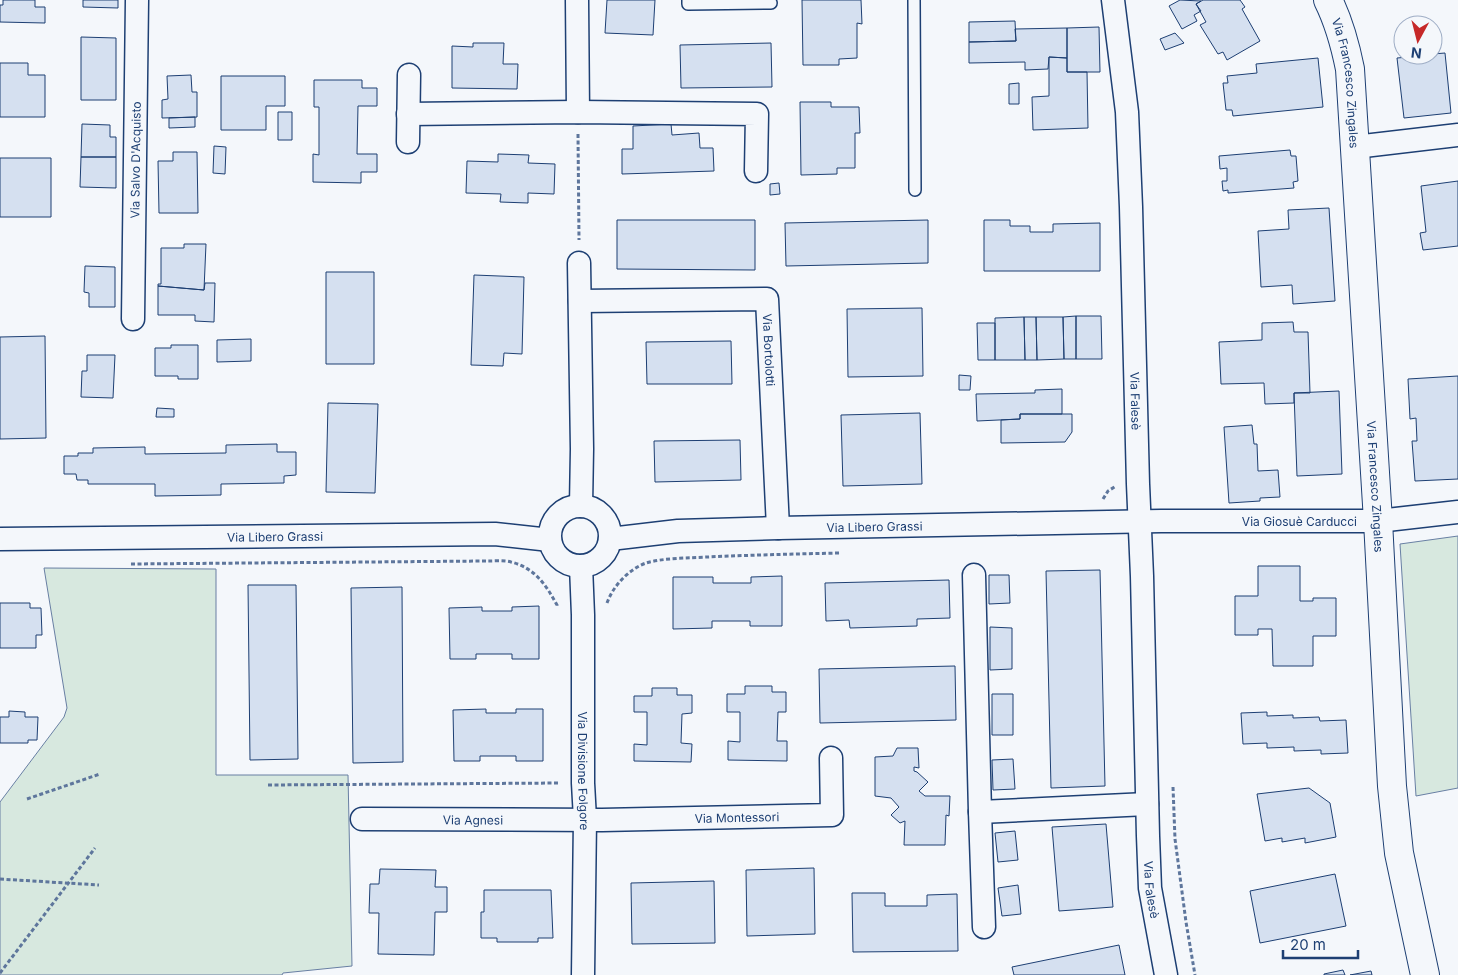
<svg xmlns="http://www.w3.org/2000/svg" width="1458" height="975" font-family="Inter,sans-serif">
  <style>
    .green { fill: #d7e8df; stroke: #687fa3 }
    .building { fill: #d5e0f0; stroke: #1d3f73 }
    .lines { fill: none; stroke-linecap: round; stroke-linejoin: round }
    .lane-casing { stroke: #1d3f73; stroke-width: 14 }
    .street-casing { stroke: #1d3f73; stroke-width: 25 }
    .secondary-casing { stroke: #1d3f73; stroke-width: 30 }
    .path { stroke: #5e769c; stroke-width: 3; stroke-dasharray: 4 2.5; stroke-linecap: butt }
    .lane { stroke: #f4f7fb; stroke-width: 11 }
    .street { stroke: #f4f7fb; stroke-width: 22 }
    .secondary { stroke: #f4f7fb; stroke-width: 28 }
    .labels { text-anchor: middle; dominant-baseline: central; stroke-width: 4; stroke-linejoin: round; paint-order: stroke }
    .street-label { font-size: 12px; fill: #1d3f73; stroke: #f4f7fb }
  </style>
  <rect width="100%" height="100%" fill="#f4f7fb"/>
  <path class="green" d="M1458 536V788L1416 796 1400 544Z
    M44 568 216 569V775H348L352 966 283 973 282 975H0V802L64 717 67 708Z"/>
  <path class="building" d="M3 0H35V7H45V23L0 22V5H3Z
    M83 0H118V8L83 7Z
    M607 0H655L653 35 605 33Z
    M802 0H861L862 24 857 23V58L839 59V65H803Z
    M1180 0 1201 1 1196 4 1201 11 1194 15 1197 21 1182 29 1169 6Z
    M1203 0H1240L1245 7 1242 9 1260 41 1227 60 1223 52 1218 54 1200 25 1206 22 1196 4Z
    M1015 21 1016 41 969 42V22Z
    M1099 27 1100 72H1067V28Z
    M1067 28V58L1049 57 1048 69 1025 70V62L969 63V42L1016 41 1015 29Z
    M1175 33 1184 43 1165 50 1160 39Z
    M81 37 116 38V100H81Z
    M473 43H504L503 64H518L517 89 452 88V46L473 47Z
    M771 43 772 87 681 88 680 45Z
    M1445 53 1451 113 1404 118 1397 58 1433 55V54Z
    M1049 57 1067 58V72H1087L1088 128 1033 130 1032 97 1049 96Z
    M1318 58 1323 107 1233 116 1232 110H1226L1223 83H1228L1227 76 1257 73 1256 64Z
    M0 63H28V75H45V117H0Z
    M191 75 192 92H197V117L162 118V100L168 99 167 76Z
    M221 76H285V106H266V130H221Z
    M314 80H362V88H377V106H358L357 154H377V172H361V183L313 182V154L319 155V107H314Z
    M1019 83V104H1009V84Z
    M800 102H831V107H859L860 133H855V168H837V174L801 175Z
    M278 112H292V140H278Z
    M195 117V127L169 128V118Z
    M82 124 110 125V137H116V157H81Z
    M671 124 672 135 699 133 700 148H713L714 171 622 174V149H633V126Z
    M214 146 226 147 225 174 213 173Z
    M1290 150 1291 156H1296L1298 181 1293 182 1294 188 1228 193V190L1223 191 1222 181H1227V168L1220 169 1219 156Z
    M173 152H197L198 213H159L158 161H173Z
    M498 154 529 155 528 163 555 164 554 194 528 193V203L500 202 501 194 466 193 467 161 498 162Z
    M81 157H116V188L80 187Z
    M0 158H51V217H0Z
    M1458 181V246L1423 250 1420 233 1426 232 1421 186Z
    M779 183 780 194 770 195V184Z
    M1329 208 1335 301 1293 304 1292 285 1261 287 1258 231 1289 229 1288 210Z
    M617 220H755V270L617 269Z
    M928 220V263L786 266 785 223Z
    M984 220H1010V226H1030V232H1053V224L1100 223V271H984Z
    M184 244H206L204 290 158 286V284H161V248H184Z
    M85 266 115 267V307H89V293L84 292Z
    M326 272H374V364H326Z
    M474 275 524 277 522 354 504 353 503 366 471 365Z
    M205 283H215L214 322 195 321V315H158V286L204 290Z
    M922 308 923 376 848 377 847 309Z
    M1076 316H1101L1102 359H1076Z
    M1076 316V359H1064L1063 317Z
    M1024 317H1036L1037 360H1025Z
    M1024 317 1025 360H995V318Z
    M1036 317H1063L1064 359 1037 360Z
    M1293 322 1294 332H1308L1310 393H1294V403L1265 404 1264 383 1221 384 1219 342 1262 340V323Z
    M977 323H995V360H978Z
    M45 336 46 438 0 439V337Z
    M251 339V361L217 362V340Z
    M731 341 732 384H647L646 342Z
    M171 345H198V379H178V376H155V348H171Z
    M87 355H115L113 398 81 397 82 371H87Z
    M959 375 971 376 970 390H959Z
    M1458 376V479L1415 481 1412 441H1417L1416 418 1410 419 1408 379Z
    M1062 389V414H1020V419L977 421 976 394 1035 393V390Z
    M1339 391 1342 474 1297 476 1294 393Z
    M328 403 378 404 375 493 326 492Z
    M157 408 174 409V417H156Z
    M920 413 922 484 843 486 841 415Z
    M1020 414H1072V432L1065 442 1001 443V420L1020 419Z
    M1252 425 1254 444H1257L1258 471 1278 470 1280 497 1260 498V501L1229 503 1224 427Z
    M740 440 741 480 655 482 654 441Z
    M277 444V452H296V475L284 476V483L221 484V495L155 496V484H88V480H77L76 474H64V456H78V453H93V448L145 447V454L226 453V445Z
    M1258 566H1300V601H1313V598H1336V636H1313V666H1273L1272 629H1258V635H1235V596H1258Z
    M1100 570 1105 786 1051 788 1046 571Z
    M989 575H1009L1010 603 989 604Z
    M782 576V626H750V621H712V628L673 629V577H713V583H751V577Z
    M949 580 950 618 917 619V626L850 628 849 620 826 621 825 583Z
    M248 585H296L298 759 250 760Z
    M402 587 403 762 353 763 351 588Z
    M0 603H30V608H41L42 635H36V648H0Z
    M539 606V659H512V654H476V659H450L449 608 482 607V611H512V607Z
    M990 627 1012 628V669L990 670Z
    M955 666 956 720 820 723 819 669Z
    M745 686H772V692H786V712H778L777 741H787V761L728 760V741L740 742V712H727V694H745Z
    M652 688H677V695H692V713L682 714 681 743 692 744 691 762 634 761V744L647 745V712H634V696H652Z
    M992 694H1013V735H992Z
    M486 709V713H516V709H543V761H516V756H480V761H454L453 710Z
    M9 711 25 712V717H38L37 740H28V743H0V717H9Z
    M1267 712V716L1293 715V718L1319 717 1320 721 1346 720 1348 753 1321 754V750L1294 751V747L1267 748V743L1243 744 1241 713Z
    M897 748H918L919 768 914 767V771L917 772 928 782 919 791 925 796H950L949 816 946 815 945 845H904L905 821 900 823 891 815 899 807 891 798 875 796V757L893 756Z
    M1013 759 1015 789 993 790 992 760Z
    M1309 788 1330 803 1336 837 1305 843V838L1282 842V838L1265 841 1257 794Z
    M1106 824 1113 907 1059 911 1052 827Z
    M1015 831 1018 860 998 862 995 833Z
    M814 868 815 934 747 936 746 870Z
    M380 869 436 870 435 887H447V912H435L434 955 378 954 379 913H369L370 884H379Z
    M1335 874 1346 926 1260 943 1250 891Z
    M714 881 715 943 632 944 631 883Z
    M1018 885 1021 914 1002 916 998 888Z
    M484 890H551L553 938H538V942H497V938H481V912H484Z
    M852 893H885V906H927V895L957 894 958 951 853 952Z
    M1119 945 1125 975H1014L1012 967Z
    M1343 970 1345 975H1324V974Z
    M1371 971 1372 975H1350Z"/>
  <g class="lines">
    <g class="lane-casing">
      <path id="lane" d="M688 0V4L771 3
        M914 0 915 190"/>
    </g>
    <g class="street-casing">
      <g id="street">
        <path d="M577 0 578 112"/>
        <path id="s1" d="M1113 0 1127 112 1131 207 1138 484 1142 576 1148 836 1150 888 1166 975"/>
        <path d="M408 114 578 112 757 114 756 171"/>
        <path d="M408 142 409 75"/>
        <path d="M1355 147 1458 135"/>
        <path d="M579 263 582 449 581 506"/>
        <path id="s2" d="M580 301 767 299 778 528"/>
        <path id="s3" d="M133 319 137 0"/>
        <circle cx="580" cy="536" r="30"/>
        <path id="s4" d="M0 539 495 534 550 540"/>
        <path id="s5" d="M610 539 678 531 778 528 1161 521H1378L1458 512"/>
        <path id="s6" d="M581 566 583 615V783L585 819 583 975"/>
        <path d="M974 575 980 812 984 927"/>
        <path d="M980 812 1147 804"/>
        <path id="s7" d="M362 819 602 820 832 815 831 758"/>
      </g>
    </g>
    <g class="secondary-casing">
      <g id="secondary">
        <path id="s8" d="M1328 0C1339 22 1345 44 1350 69L1378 521 1392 786 1399 853 1425 975"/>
      </g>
    </g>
    <path class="path" d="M578 134 579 240
      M1103 499 1108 491 1116 486
      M131 564 487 561C494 561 504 560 511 562 535 568 546 585 557 605V608
      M607 603C613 586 629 569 646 563 662 558 690 558 707 557 751 555 795 554 840 553
      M268 785 560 783
      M1173 787 1175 839 1186 922 1195 975
      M27 799 100 774
      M0 879 99 885
      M0 973 95 848"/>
    <use href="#lane" class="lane"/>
    <use href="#street" class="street"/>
    <use href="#secondary" class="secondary"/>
  </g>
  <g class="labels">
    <g class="street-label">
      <text stroke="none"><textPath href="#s8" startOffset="86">Via Francesco Zingales</textPath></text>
      <text stroke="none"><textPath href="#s3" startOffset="159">Via Salvo D'Acquisto</textPath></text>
      <text stroke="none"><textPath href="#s2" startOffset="238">Via Bortolotti</textPath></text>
      <text stroke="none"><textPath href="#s1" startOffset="402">Via Falesè</textPath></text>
      <text stroke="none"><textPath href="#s8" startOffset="491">Via Francesco Zingales</textPath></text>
      <text stroke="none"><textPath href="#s5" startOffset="690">Via Giosuè Carducci</textPath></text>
      <text stroke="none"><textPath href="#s5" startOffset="265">Via Libero Grassi</textPath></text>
      <text stroke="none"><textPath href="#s4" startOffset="275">Via Libero Grassi</textPath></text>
      <text stroke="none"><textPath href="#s6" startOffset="205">Via Divisione Folgore</textPath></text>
      <text stroke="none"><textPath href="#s7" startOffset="375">Via Montessori</textPath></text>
      <text stroke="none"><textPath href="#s7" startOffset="111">Via Agnesi</textPath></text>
      <text stroke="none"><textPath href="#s1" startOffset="891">Via Falesè</textPath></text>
    </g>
  </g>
  <g transform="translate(1418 40) rotate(187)"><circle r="24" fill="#f4f7fb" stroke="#9eadc5"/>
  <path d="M0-4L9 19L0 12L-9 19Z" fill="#c62828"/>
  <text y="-8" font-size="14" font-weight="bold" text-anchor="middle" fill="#1d3f73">N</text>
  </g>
  <path d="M1283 950v8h75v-8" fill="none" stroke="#1d3f73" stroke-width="2.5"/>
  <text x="1290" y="950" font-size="15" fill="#1d3f73" stroke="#f4f7fb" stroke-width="4" paint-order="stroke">20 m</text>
</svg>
